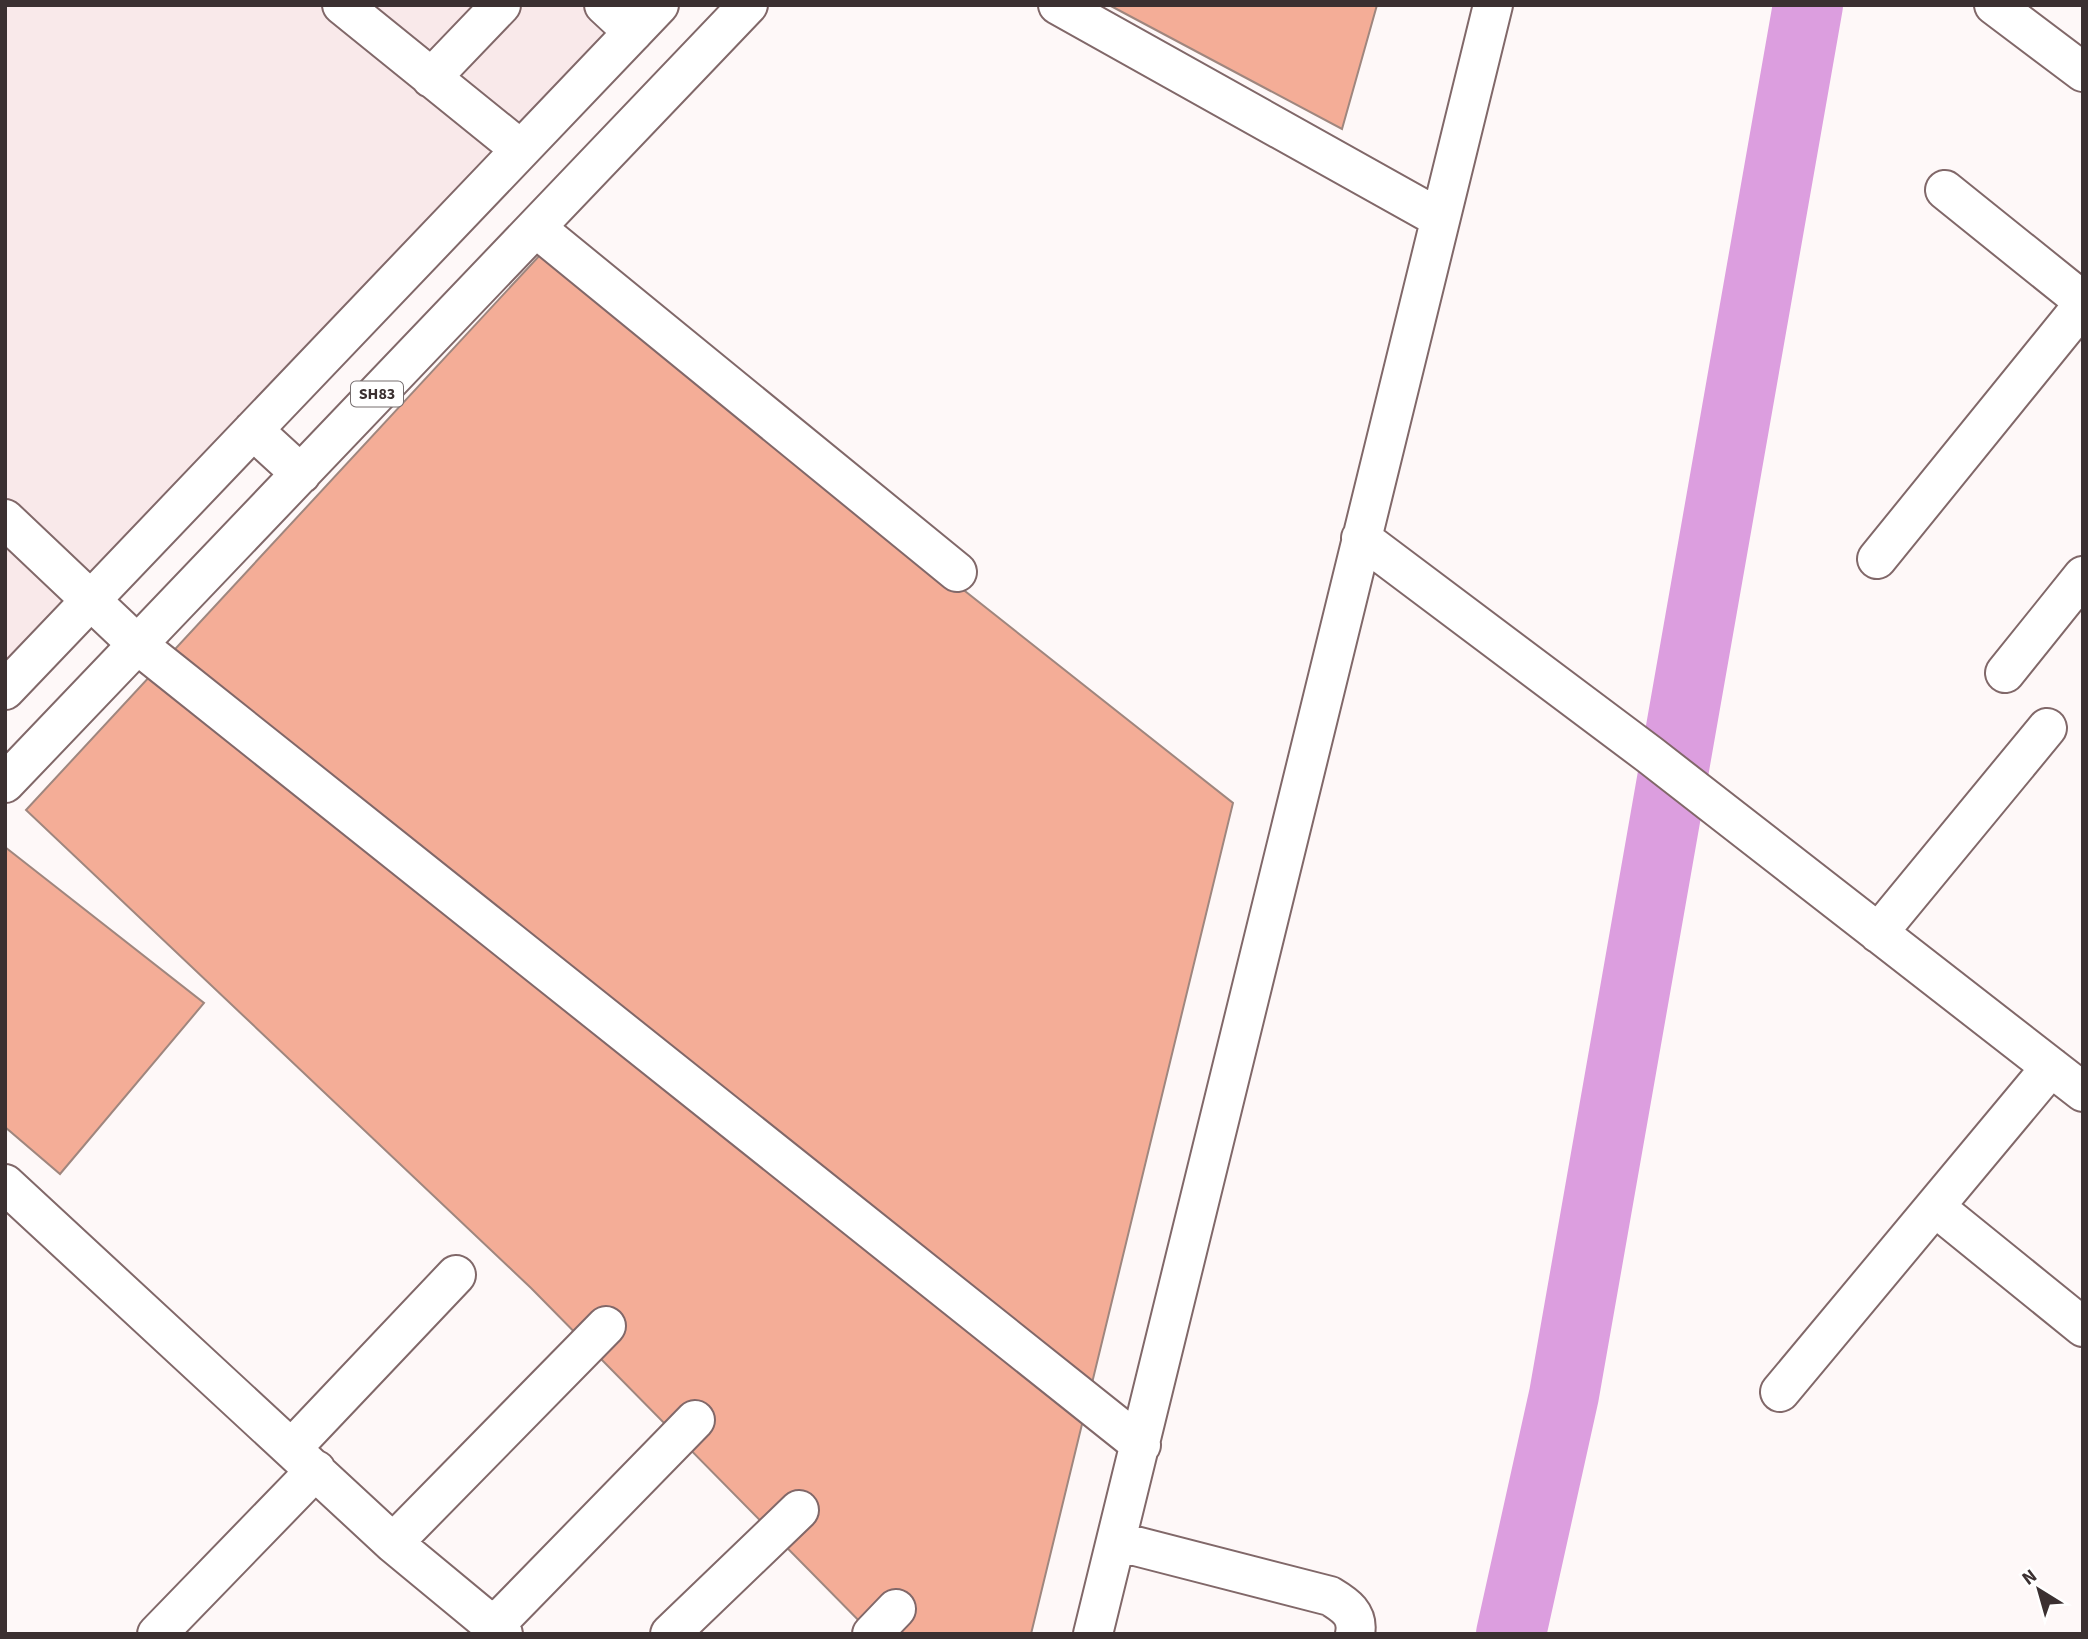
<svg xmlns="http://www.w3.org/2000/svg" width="2088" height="1639" font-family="'Source Sans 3',sans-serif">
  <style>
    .built { fill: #f9e9ea }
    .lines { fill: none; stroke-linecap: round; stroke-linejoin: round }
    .river { stroke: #dc9edf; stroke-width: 70 }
    .building { fill: #f4ad97; stroke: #9f867e; stroke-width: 2 }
    .minor-casing { stroke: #816869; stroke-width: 42 }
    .major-casing { stroke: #816869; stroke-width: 42 }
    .minor { stroke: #fff; stroke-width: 38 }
    .major { stroke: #fff; stroke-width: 38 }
    .labels { text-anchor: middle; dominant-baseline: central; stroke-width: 5; stroke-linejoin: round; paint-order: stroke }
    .shield { fill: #fff; stroke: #766e6f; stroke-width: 2 }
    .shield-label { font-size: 16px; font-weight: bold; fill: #3b3031 }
  </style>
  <rect width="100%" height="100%" fill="#fef8f8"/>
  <path class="built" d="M5 5H670L5 699Z"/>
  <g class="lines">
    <path class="river" d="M1511 1634 1564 1395 1808 5"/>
  </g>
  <path class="building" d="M1109 5H1377L1342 129Z
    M540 255 1233 803 1031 1634H872L531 1288 26 810Z
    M5 847 204 1003 60 1174 5 1127Z"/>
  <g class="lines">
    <g class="minor-casing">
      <path id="minor" d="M342 5 520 149
        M604 5 633 32
        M1058 5 1439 218
        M1994 5 2083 72
        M431 78 501 5
        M1945 190 2083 301
        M536 228 957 572
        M5 519 138 645 1141 1445
        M1361 538 1650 755 2083 1092
        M1877 559 2083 305
        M2005 673 2083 576
        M1878 933 2047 728
        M5 1184 393 1543 503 1634
        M1935 1207 2083 1327
        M1780 1392 2051 1067
        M292 1448 456 1275
        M1116 1541 1330 1596C1345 1605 1359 1614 1355 1634
        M393 1543 606 1326
        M494 1626 695 1420
        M157 1634 316 1470
        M670 1634 799 1510
        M872 1634 896 1609
        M1093 1634 1493 5"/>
    </g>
    <g class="major-casing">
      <path id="major" d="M253 430 301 474
        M5 690 659 5
        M5 783 748 5"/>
    </g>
    <use href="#minor" class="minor"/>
    <use href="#major" class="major"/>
  </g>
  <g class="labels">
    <rect class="shield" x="351" y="381.5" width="52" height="25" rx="5"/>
    <g class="shield-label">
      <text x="377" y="394">SH83</text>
    </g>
  </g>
  <rect width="2088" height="1639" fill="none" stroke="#3b3031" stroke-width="14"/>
  <g transform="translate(2039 1590) rotate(323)" stroke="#ffffff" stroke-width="5" paint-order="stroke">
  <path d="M0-5L12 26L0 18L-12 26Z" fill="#3b3031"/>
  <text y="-10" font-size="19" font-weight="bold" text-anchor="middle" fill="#3b3031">N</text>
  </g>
</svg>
